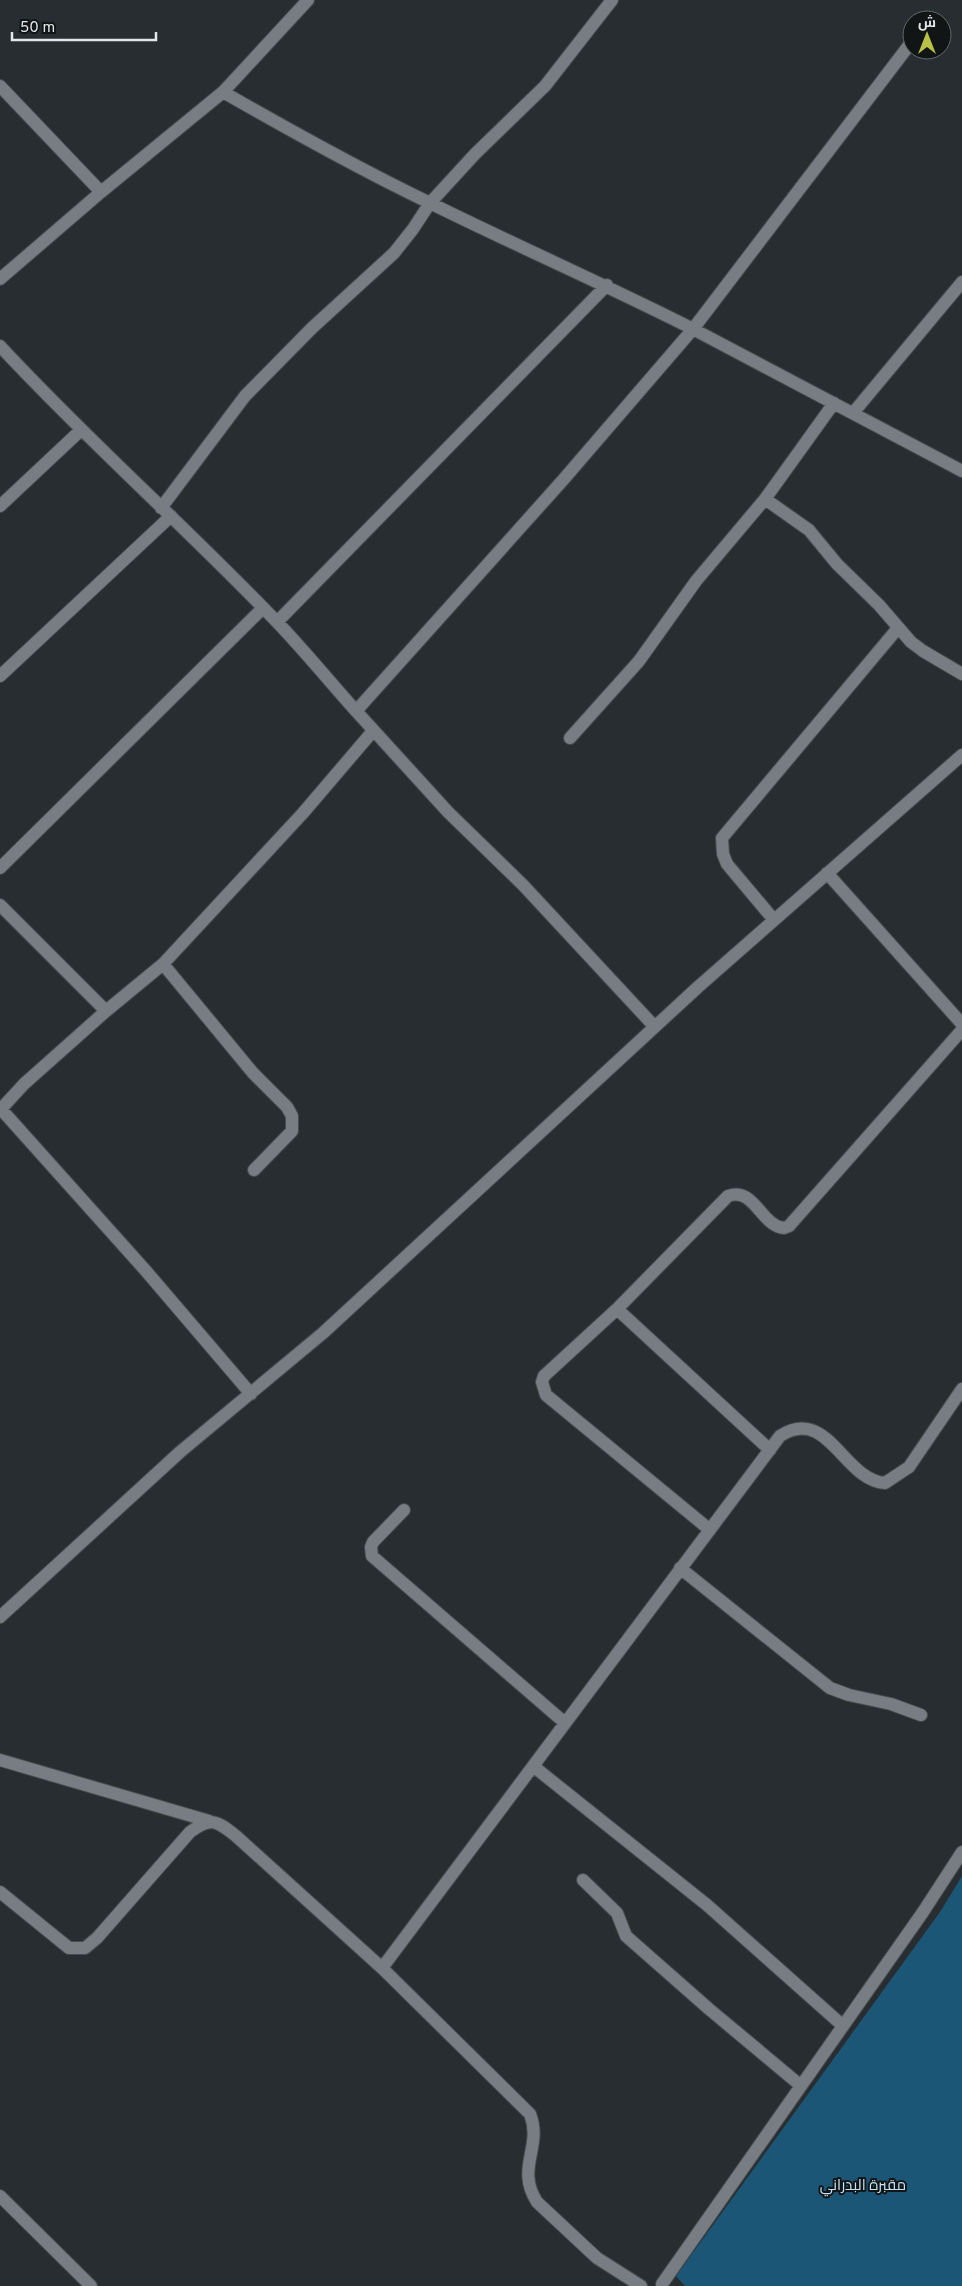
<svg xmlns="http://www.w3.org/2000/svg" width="962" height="2286" font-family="Overpass,Cairo,sans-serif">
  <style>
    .green { fill: #1c5677 }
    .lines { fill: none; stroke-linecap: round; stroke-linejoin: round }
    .street-casing { stroke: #474c4e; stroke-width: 14 }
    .street { stroke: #777d82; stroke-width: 12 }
    .labels { text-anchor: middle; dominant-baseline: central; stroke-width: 4; stroke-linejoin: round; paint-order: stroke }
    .park-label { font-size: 15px; fill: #c3e3f8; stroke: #121516 }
  </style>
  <rect width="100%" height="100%" fill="#272d30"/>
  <path class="green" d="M962 1876V2286H685L676 2276 940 1912Z"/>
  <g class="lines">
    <g class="street-casing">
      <path id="street" d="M0 86 101 192
        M223 92 308 0
        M0 279 101 192 223 92C291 131 359 169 430 203 517 246 606 285 693 329L910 44
        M0 346C88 441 186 527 276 621 304 650 329 681 356 711
        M853 413 962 282
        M765 499 809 530 837 564 879 605 911 642 923 651 962 674
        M0 506 81 430
        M161 508 245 396 312 328 394 253 413 229 430 203 475 154 545 86 612 0
        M277 622 607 285
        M0 676 171 516
        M570 738 639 661 696 581 765 499 834 403
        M0 868 263 608
        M827 873 962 1024
        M0 905 106 1011 24 1084 1 1109 146 1271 251 1394
        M774 920 727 864 723 854 722 838 898 628
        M163 964 253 1073 287 1107 292 1116V1131L254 1170
        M106 1011 163 964 303 813 373 731
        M654 1026 523 885 448 812 356 711 563 480 693 329 962 471
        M617 1309 770 1450
        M404 1510 373 1542 371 1547 372 1556 565 1723
        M710 1530 546 1395 542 1382 544 1376 617 1309 728 1196C754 1186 761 1226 784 1228L789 1226 962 1030
        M680 1568 830 1688 849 1695 891 1704 921 1715
        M0 1617 180 1452 323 1333 698 987 962 755
        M0 1760 209 1821
        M533 1766 707 1905 842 2025
        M583 1880 617 1913 626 1936 709 2009 800 2085
        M0 1892 69 1948H85L97 1938 190 1832C211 1816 217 1821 236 1836L382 1968
        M0 2196 91 2286
        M662 2284 923 1912 962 1852
        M641 2286 597 2258 537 2202C515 2168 543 2147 530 2114L382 1968 780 1436C828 1405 843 1480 885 1483L909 1467 962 1389"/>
    </g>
    <use href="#street" class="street"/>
  </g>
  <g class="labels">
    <g class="park-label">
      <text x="863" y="2186">مقبرة البدراني</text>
    </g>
  </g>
  <g transform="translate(927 35)"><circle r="24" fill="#121516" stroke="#66696a"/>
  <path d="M0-4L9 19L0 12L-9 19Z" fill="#b7c147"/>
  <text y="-8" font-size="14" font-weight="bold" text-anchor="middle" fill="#e3e7e9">ش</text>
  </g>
  <path d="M12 32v8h144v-8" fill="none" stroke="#e3e7e9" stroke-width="2.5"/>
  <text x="20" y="32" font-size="15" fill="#e3e7e9" stroke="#121516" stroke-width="4" paint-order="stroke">50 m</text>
</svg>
